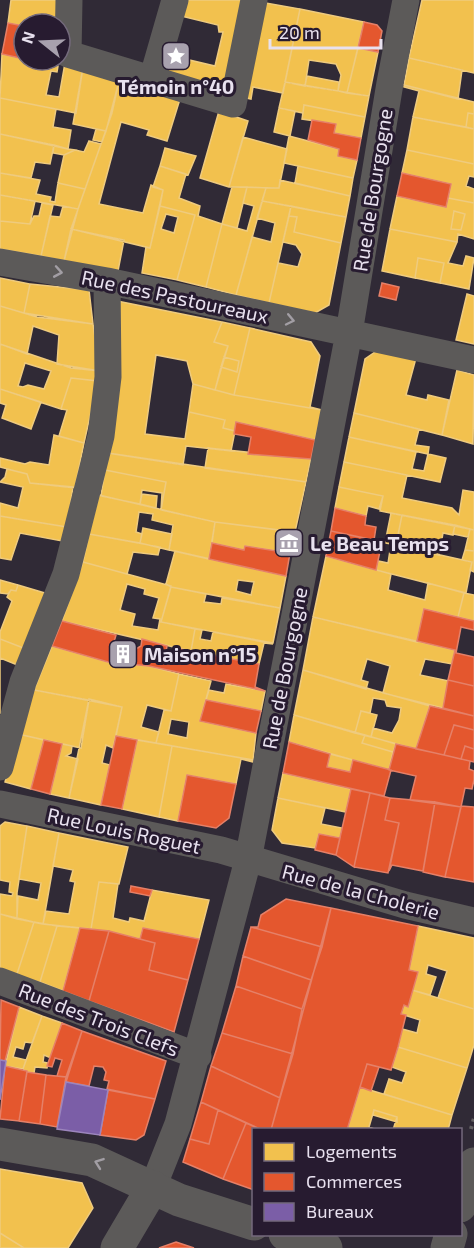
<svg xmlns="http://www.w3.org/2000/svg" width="474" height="1248" font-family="'Exo 2',sans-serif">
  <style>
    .homes { fill: #f2c14e; stroke: #efcb7e; stroke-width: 1.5; fill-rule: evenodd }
    .shops { fill: #e4572e; stroke: #e58068; stroke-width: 1.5 }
    .offices { fill: #7b5ea7; stroke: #9c85bd; stroke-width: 1.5 }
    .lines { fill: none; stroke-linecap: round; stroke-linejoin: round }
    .path { stroke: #646163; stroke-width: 4; stroke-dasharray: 3 4.5; stroke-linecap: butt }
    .pedestrian { stroke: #5c5a59; stroke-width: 27 }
    .minor { stroke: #5c5a59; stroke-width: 33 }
    .oneway { stroke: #a29ea4 }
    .labels { text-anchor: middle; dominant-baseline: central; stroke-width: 6; stroke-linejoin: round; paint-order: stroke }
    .poi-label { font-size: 20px; font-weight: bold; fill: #e8e1ef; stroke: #271b30; text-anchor: start }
    .street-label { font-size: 20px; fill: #e8e1ef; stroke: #271b30 }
  </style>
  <rect width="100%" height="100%" fill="#302a36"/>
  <path class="homes" d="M11 0H58V24L24 26 8 23Z
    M186 0H246L227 93 161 75 168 55 215 66 223 32H219L218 25 181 16Z
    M422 0H474V73L409 58Z
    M260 2 300 9 283 93 253 87 251 99 241 97Z
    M300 9 364 22 347 93 338 91 341 75 336 64 309 60 305 86 285 82Z
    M358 48 378 52 369 96 347 93Z
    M2 54 58 66 57 72 51 71 46 95 59 97 65 63 83 67 76 113 0 98Z
    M409 58 462 70 458 99 404 85Z
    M83 67 119 81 106 131 73 124Z
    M307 76 339 82 338 91 305 86Z
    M119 81 180 99 167 141 147 135 149 130 121 122 99 204 143 213 151 185 163 190 150 248 71 229 112 113Z
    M285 82 369 96 365 117 304 105 303 113 279 108Z
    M404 85 474 102V114L468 113 466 127 413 117 419 91 404 87Z
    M0 98 56 109 53 127 71 130 68 149 0 134Z
    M304 105 365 117 361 138 334 133 336 124 302 119Z
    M279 108 295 111 290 136 274 132Z
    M219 111 248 121 229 187 200 178Z
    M468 113 474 114V129L466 127Z
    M413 117 474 129V164L407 150Z
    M96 129 106 131 102 142 93 140Z
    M0 134 54 145 50 164 35 162 31 178 0 173Z
    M289 136 339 149 338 156 357 160 353 178 284 163Z
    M243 137 287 149 279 188 229 187Z
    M89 141 101 144 85 189 58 183 64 155 75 150 84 152Z
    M54 145 68 149 75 150 64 155 53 153Z
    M165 148 196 156 188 175 160 166Z
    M407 150 474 164V177L469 176 466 186 474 189V203L448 198 451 184 402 173Z
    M160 166 186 174 179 198 200 206 198 216 222 224 206 287 177 280 195 215 160 206 163 190 153 187Z
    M298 166 353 178 350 196 295 183Z
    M0 173 40 180 36 194 51 197 50 201 55 202 58 183 85 189 78 209 0 195Z
    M280 180 350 196 346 217 262 201 266 188H279Z
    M232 187H247L237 228 222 224Z
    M247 187 266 188 236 295 206 287 222 224 247 231 254 206 243 203Z
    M0 195 35 201 30 224 0 221Z
    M397 196 446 207 448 198 474 203V239L458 234 457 242 390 229ZM454 211 465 214 461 230 451 229Z
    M262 201 291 206 269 303 236 295 252 237 271 242 275 223 257 218Z
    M42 203 53 205 41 256 0 249V221L30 224 34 216H39Z
    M63 206 78 209 64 261 41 256 50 216 60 217Z
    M160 206 195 215 177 280 142 273 146 247 150 248ZM166 214 178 217 174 233 161 229Z
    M291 206 346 217 341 243 294 232 297 217 289 216Z
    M454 211 465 214 461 230 451 229Z
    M289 216 297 217 294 232 341 243 329 305 315 313 269 303 278 263 298 267 302 254 296 245 283 242Z
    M71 229 124 240 118 271 64 261Z
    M390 229 457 242 448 263 463 266 466 256 474 258 469 289 440 283 444 263 418 258 415 278 382 271Z
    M418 258 444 263 440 283 415 278Z
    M0 278 30 284 24 313 0 306Z
    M30 284 89 290 93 324 24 313Z
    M467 294 474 296V344L456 340Z
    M117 301 222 322 214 342 228 346 215 390 193 384 187 361 156 355 145 434 185 439 189 412 225 420 223 428 235 431 231 451 186 446 183 465 108 453Z
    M0 306 37 317 93 324 100 371 57 364 59 335 33 326 27 354 0 344Z
    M222 322 250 328 234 395 215 390 221 367 237 372 239 361 224 357 228 346 214 342Z
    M250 328 311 342 320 356 310 407 322 410 234 395Z
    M0 344 71 368 100 371 98 381 71 378 61 409 0 389ZM25 363 51 371 44 389 28 385 23 387 18 386Z
    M378 350 416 358 406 395 427 400 428 395 449 400 442 435 354 413 365 359Z
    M224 357 239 361 237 372 221 367Z
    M457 370 474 375 473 444 442 435Z
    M71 378 98 381 84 443 59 436 67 410 61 409Z
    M193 384 234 395 322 410 315 440 236 422 235 431 223 428 225 420 189 412Z
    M0 389 41 402 31 429 2 418 6 405 0 403Z
    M354 413 419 429 415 445 429 447 428 454 349 437Z
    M54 435 84 443 75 488 30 483 27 474 0 467V458L25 464 30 462 49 465Z
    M349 437 416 452 412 469 424 471 428 454 446 458 440 482 344 462Z
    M208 448 311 459 306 482 205 468Z
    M108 453 306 482 295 532 215 522 161 510 166 482 105 470Z
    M344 462 407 475 402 498 452 508 459 515 463 490 474 492V530L380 511 383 496 339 487Z
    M7 469 27 474 30 483 73 487 67 527 0 516V503L18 508 23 487 0 482 5 477Z
    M105 470 166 482 161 510 162 493 142 490 140 504 101 496Z
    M339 487 383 496 379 509 368 506 366 516 335 508Z
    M142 494 157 496 156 508 140 504Z
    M99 495 215 522 209 559 169 550 173 525 152 520 153 514 139 512 136 532 142 534 140 543 89 534Z
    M391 513 402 515 396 545 385 543Z
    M402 515 455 525 453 535 443 533 439 555 396 545Z
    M0 516 17 519 67 527 62 541 20 533 11 560 0 558Z
    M215 522 295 532 290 553 245 546 244 550 212 543Z
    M455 525 470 529 468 537 453 534Z
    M143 528 172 534 169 550 140 543Z
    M470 529 474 530V551L465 550Z
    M89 534 160 547 158 555 133 552 127 574 83 562Z
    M391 544 472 562 466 593 376 570 378 561 388 563Z
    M465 550 474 551V572L470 570 472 562 462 560Z
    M175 551 286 576 280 608 171 587 166 584ZM238 580 254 582 251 595 236 591Z
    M326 556 391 574 388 590 425 600 428 583 464 593 458 617 424 609 417 642 313 617Z
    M83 562 171 586 161 622 195 629 191 651 62 621ZM127 584 145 589 144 594 159 598 153 618 160 619 158 630 132 626 135 614 120 610Z
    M0 580 18 585 16 591 11 590 8 594 0 593Z
    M18 585 45 593 26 649 0 639V632L12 601 7 597 11 590 16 591Z
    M171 587 206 594 204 602 221 604 222 598 280 608 273 643 161 622Z
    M464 593 474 595V621L458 617Z
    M313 617 455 650 452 664 425 659 420 675 449 681 443 708 383 693 390 666 367 659 361 680 368 682 366 689 303 670Z
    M195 629 202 630 200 639 211 641 213 632 273 644 264 643 259 664 191 651Z
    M0 639 26 649 20 666 0 658Z
    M52 646 108 662 149 666 179 674 171 711 147 705 141 727 159 732 156 743 116 736 122 707 34 690Z
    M0 658 20 666 3 714 0 713Z
    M0 658 20 666 3 714 0 713Z
    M303 670 430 706 416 749 371 737 373 728 392 733 399 720 401 708 387 706 385 700 373 698 370 713 361 711 355 733 294 715Z
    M179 674 211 681 200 721 256 733 253 760 156 743 164 710 171 711ZM171 719 189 722 187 738 168 734Z
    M226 684 265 691 261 711 206 700 209 690 224 693Z
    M34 690 89 700 81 748 18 734Z
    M89 699 122 707 113 748 106 745 102 763 110 765 101 805 69 798Z
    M361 711 377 715 371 737 355 733Z
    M294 715 365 735 362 743 393 752 389 770 289 742Z
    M18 734 44 740 31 789 5 782Z
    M365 735 396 744 393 752 362 743Z
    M137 740 172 746 159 817 122 809Z
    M62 744 72 746 71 753 66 756 78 759 69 798 50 794Z
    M172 746 253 760V762L241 759 236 784 187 775 178 821 159 817Z
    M330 754 353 760 350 772 327 767Z
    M283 773 351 789 346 812 278 798Z
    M278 798 325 808 321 824 342 828 340 838 319 834 315 848 282 843 272 830Z
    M5 822 27 826 17 893V919L0 914V894L12 896 13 893 9 892 10 882 0 880V826Z
    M27 826 59 833 43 924 17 919 18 896 38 900 41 883 19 879Z
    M59 833 128 847 119 884 99 882 91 929 43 924 46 911 69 914 75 882 70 881 73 870 53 866Z
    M99 882 118 884 113 918 129 922 130 918 144 921 152 890 209 900 199 939 143 928 140 939 91 929Z
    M0 914 34 922 16 977 0 968Z
    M34 922 57 926 40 982 16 977Z
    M57 926 80 928 63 991 40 982Z
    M418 926 474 938V1009L438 998 447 971 428 965 426 974 436 977 430 995 412 990 418 972 409 970Z
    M412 990 474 1009V1045L467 1068 398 1047 402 1029 417 1033 420 1020 401 1014 404 1005 408 1007Z
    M19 1007 42 1016 32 1043 25 1042 23 1049 16 1047 13 1057 26 1060 23 1069 5 1066Z
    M42 1016 62 1023 51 1058 44 1055 43 1062 48 1063 47 1068 35 1067 34 1073 27 1072 23 1069Z
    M398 1047 467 1068 452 1115 384 1094 389 1079 402 1083 406 1072 392 1067Z
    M360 1087 452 1115 448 1130H393L397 1117 374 1110 369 1127 377 1130H347Z
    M374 1110 397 1117V1122L373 1115Z
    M0 1169 82 1183 93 1208 68 1248H24L0 1233Z
    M0 1233 24 1248H0Z"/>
  <path class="shops" d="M364 22 377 25 382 31 378 52 358 48Z
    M8 23 24 26V59L2 54Z
    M312 120 336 124 334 133 361 138 357 160 338 156 339 149 308 140Z
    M402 173 451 184 446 207 397 196Z
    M382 283 399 287 396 300 379 296Z
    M236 422 315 440 311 459 248 454 251 437 234 434Z
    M335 508 366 516 365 525 376 527 374 540 331 531Z
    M331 531 382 542 376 570 326 556Z
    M212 543 244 550 245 546 290 553 286 576 209 559Z
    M424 609 474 621V630L461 627 456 653 474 657V686L448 680 455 650 417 641Z
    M62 621 116 635 112 649H128L131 652 141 646 142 639 167 646 165 657 177 660 180 649 259 664 255 687 265 691 149 666 108 662 52 646Z
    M448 680 474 686V716L443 708Z
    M206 700 261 711 256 733 200 721Z
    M430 706 474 716V730L454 725 444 755 416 749Z
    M454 725 474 730V749L465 746 461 759 444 755Z
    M116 736 137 740 122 809 101 805Z
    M44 740 62 744 50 794 31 789Z
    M289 742 330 754 327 767 350 772 353 760 391 770 384 796 283 773Z
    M396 744 470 761 469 769 474 771V780L472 789 465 788 461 807 410 800 416 776 389 770Z
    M465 746 474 749V762L461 759Z
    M187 775 236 784 229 818 216 828 178 821Z
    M351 789 370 793 354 867 336 855Z
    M370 793 390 798 385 820 399 823 388 873 354 867Z
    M390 798 435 802 423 871 392 865 389 871 399 823 385 820Z
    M435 802 461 807 445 877 423 872Z
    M461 806 474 807V882L445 877Z
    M319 834 340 838 336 855 315 850Z
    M131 886 152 890 150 896 130 892Z
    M286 899 331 908 322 947 251 927H258L261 915Z
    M331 908 418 926 409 970 418 972 408 1007 404 1005 401 1014 406 1015 398 1047 391 1070 367 1064 347 1130H271Z
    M251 927 322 947 311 980 243 956Z
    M80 928 109 931 89 1001 63 991Z
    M143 928 199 939 188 980 149 970 155 943 140 939Z
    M109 931 155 943 149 970 188 980 174 1032 89 1001Z
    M243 956 311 980 302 1009 236 986Z
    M236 986 302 1009 293 1054 222 1033Z
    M1 1000 19 1007 5 1061 0 1060Z
    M62 1023 82 1031 66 1077 57 1076 62 1060 55 1058 52 1067 47 1066Z
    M82 1031 166 1061 155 1099 107 1089 109 1081 104 1080 106 1072 103 1067 94 1066 89 1086 66 1082Z
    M222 1033 293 1054 280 1098 211 1066Z
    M367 1064 379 1067 371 1091 360 1087Z
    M5 1066 27 1071 19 1121 0 1119Z
    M211 1066 280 1098 271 1130 260 1129 201 1102Z
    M27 1072 46 1075 40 1124 19 1121Z
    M46 1075 66 1077 57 1127 40 1124Z
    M108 1090 155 1099 144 1135 136 1140 100 1135Z
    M201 1102 218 1110 209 1144 190 1139Z
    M218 1110 246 1123 223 1179 183 1162 190 1139 209 1144Z
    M246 1123 262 1130H254V1190L223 1179Z
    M176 1242 194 1248H159Z"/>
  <path class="offices" d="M0 1060 6 1061 0 1100Z
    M66 1082 108 1090 100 1135 57 1129Z"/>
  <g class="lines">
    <path class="path" d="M471 1129 474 1118"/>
    <path class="pedestrian" d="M69 0 68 54 233 104 254 0
      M152 80 175 0
      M0 262 107 281 474 360
      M0 767 23 682 66 574 101 436 108 377 107 281
      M0 804 221 850 405 905 474 921
      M0 981 198 1056
      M153 1187 178 1124 248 860 349 333 390 83 406 0"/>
    <path class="minor" d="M0 1144 92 1160 179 1200 254 1224
      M460 1206 474 1164
      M285 1234 326 1248
      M117 1248 153 1187
      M447 1248 451 1234"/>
  </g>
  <defs><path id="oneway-chevron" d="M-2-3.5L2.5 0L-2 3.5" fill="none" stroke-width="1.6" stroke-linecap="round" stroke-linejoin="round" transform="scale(1.5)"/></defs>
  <g class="oneway">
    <use href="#oneway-chevron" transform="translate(58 272) rotate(10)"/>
    <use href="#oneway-chevron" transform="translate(290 320) rotate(12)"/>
    <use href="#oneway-chevron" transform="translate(99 1163) rotate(-160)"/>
  </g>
  <defs>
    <g id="sight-square" transform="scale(1.5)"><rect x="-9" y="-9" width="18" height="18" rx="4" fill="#a8a1ae" stroke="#271b30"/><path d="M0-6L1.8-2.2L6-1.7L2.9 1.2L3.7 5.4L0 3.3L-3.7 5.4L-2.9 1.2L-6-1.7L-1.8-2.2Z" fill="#fff"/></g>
    <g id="museum-square" transform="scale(1.5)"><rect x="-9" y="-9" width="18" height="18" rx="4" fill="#a8a1ae" stroke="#271b30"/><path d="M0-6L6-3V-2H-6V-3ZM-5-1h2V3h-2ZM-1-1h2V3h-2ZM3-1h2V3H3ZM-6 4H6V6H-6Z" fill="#fff"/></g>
    <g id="building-square" transform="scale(1.5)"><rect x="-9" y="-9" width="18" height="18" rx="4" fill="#a8a1ae" stroke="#271b30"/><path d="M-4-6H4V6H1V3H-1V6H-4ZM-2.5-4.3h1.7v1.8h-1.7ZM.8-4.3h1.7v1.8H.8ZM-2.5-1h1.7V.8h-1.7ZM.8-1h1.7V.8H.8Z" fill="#fff"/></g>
  </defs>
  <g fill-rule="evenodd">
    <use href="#sight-square" x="176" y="56"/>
    <use href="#museum-square" x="289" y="543"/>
    <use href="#building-square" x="123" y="654"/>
  </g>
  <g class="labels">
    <g class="poi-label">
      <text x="176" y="86" text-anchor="middle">Témoin n°40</text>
      <text x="310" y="543">Le Beau Temps</text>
      <text x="144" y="654">Maison n°15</text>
    </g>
    <g class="street-label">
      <text transform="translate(372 190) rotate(-81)">Rue de Bourgogne</text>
      <text transform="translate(175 296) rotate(12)">Rue des Pastoureaux</text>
      <text transform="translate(284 668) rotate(-79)">Rue de Bourgogne</text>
      <text transform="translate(124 830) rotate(12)">Rue Louis Roguet</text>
      <text transform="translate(361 891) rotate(15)">Rue de la Cholerie</text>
      <text transform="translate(99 1019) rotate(21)">Rue des Trois Clefs</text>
    </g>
  </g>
  <rect x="252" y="1128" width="210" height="108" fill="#271b30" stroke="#746a7c" stroke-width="1.5"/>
  <rect x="264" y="1143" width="30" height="18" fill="#f2c14e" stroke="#746a7c" stroke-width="1.5"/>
  <text x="306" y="1158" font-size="18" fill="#e8e1ef">Logements</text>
  <rect x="264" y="1173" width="30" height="18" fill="#e4572e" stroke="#746a7c" stroke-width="1.5"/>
  <text x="306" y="1188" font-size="18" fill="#e8e1ef">Commerces</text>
  <rect x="264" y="1203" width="30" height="18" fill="#7b5ea7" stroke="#746a7c" stroke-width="1.5"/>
  <text x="306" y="1218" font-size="18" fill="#e8e1ef">Bureaux</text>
  <g transform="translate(42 42) rotate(288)"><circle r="28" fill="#271b30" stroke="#746a7c" stroke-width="1.5"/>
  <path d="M0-4.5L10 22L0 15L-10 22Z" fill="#a8a1ae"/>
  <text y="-9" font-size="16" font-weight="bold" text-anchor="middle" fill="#e8e1ef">N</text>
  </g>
  <path d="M270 39v9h111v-9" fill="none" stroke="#e8e1ef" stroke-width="3"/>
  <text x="279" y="39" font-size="18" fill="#e8e1ef" stroke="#271b30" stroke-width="4.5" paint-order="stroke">20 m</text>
</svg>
